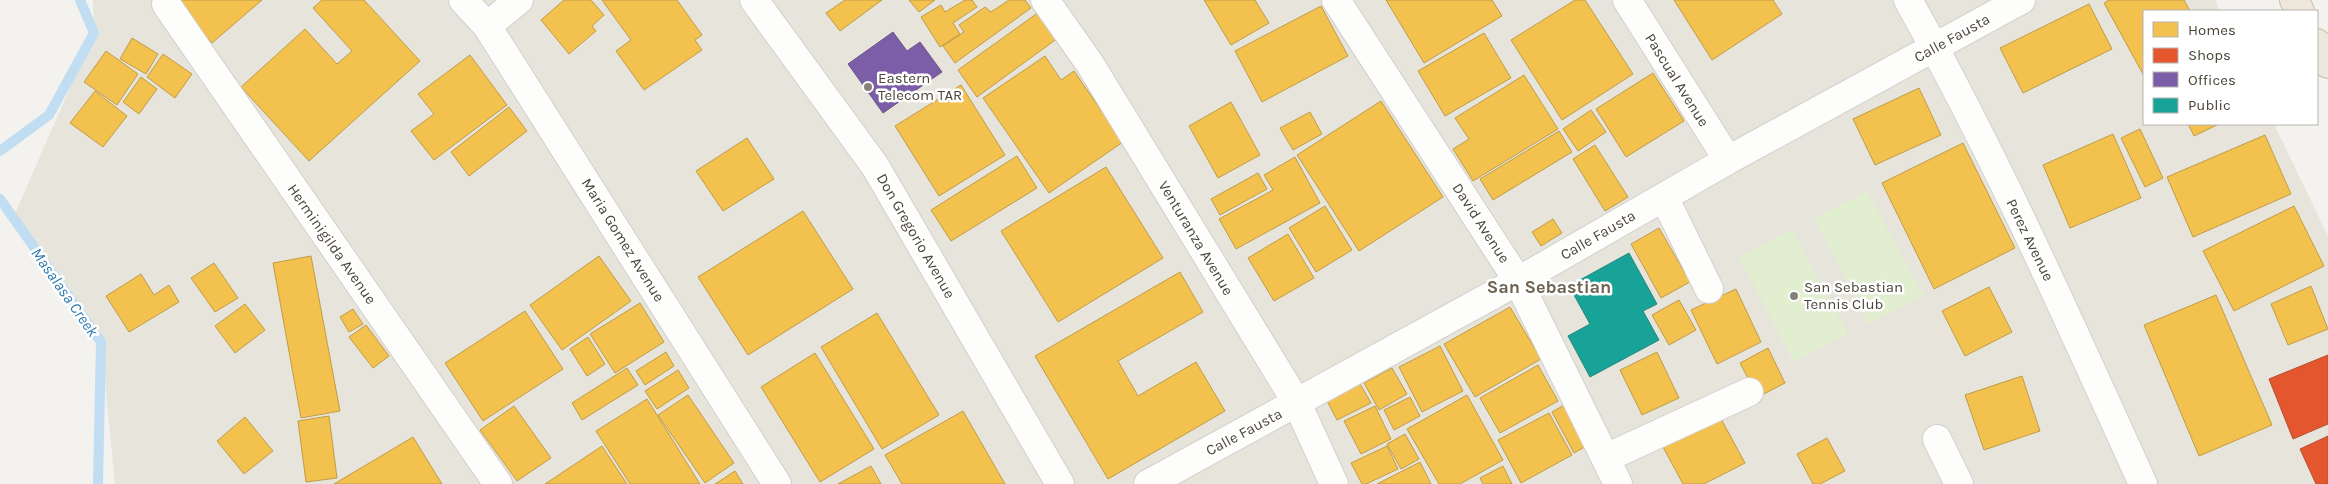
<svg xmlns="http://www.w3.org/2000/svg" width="2328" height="484" font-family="Karla,sans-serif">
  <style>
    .residential { fill: #e7e4dc }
    .green { fill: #e1eecf }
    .homes { fill: #f2c14e; stroke: #c09c48 }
    .shops { fill: #e4572e; stroke: #b65131 }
    .offices { fill: #7b5ea7; stroke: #6d5686 }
    .public { fill: #17a398; stroke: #27867c }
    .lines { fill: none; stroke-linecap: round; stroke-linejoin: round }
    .stream { stroke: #c0ddf1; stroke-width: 10 }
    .minor-casing { stroke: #d2d0cb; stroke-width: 30 }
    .highway-casing { stroke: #ccbfa9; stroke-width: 30 }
    .minor { stroke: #fdfdfc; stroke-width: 28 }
    .highway { stroke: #ede8db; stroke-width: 28 }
    .poi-dot { fill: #868178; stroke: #fff; stroke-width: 2 }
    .labels { text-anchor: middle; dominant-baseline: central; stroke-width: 5; stroke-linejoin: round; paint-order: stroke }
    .street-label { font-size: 15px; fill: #4b4439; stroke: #fff }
    .poi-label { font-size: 15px; fill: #4b4439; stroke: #fff; text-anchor: start }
    .water-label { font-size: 16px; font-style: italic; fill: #2e7ab2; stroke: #fff }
    .quarter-label { font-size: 18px; font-weight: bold; fill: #6e6250; stroke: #fff }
  </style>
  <rect width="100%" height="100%" fill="#f4f2ee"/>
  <path class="residential" d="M93 0H2215L2220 11H2144V124H2274L2328 236V484H115L101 342 13 218 94 33Z"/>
  <path class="green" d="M1867 191 1923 295 1869 324 1814 218Z
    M1792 229 1848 334 1794 362 1739 257Z"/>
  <path class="homes" d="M173 0H262L212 43Z
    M322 0H364L420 61 309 161 241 87 305 29 337 64 352 51 313 8Z
    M564 0H591L604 15 592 26 596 31 569 54 541 20Z
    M602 0H677L702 35 695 40 702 50 644 90 616 51 631 40Z
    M845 0H882L840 31 826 13Z
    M909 0H935L919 12Z
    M965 0H972L977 7 953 23 960 34 940 47 921 17 941 5 945 12Z
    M1009 0H1025L1031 8 955 63 943 46 964 32 959 25 985 7 991 12Z
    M1204 0H1255L1269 23 1231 45Z
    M1386 0H1492L1502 16 1424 63Z
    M1575 0H1585L1633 74 1562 120 1511 40Z
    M1674 0H1773L1782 14 1712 60Z
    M2109 0H2184L2190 11H2144V76L2104 3Z
    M2089 4 2112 49 2023 93 2000 48Z
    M1321 6 1348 56 1262 102 1235 51Z
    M1039 12 1058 38 977 97 958 70Z
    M1484 33 1511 78 1445 116 1418 71Z
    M132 38 158 54 146 74 120 59Z
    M106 51 138 74 117 105 84 82Z
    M163 54 192 74 175 98 147 77Z
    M470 55 507 105 434 160 411 131 434 114 418 94Z
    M1045 56 1061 80 1074 71 1123 142 1049 193 983 98Z
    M1653 73 1684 121 1626 157 1596 109Z
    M1524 75 1558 129 1473 181 1453 149 1469 139 1455 118Z
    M141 77 157 89 139 114 123 102Z
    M961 85 1005 155 939 196 895 126Z
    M1919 88 1941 135 1875 165 1853 119Z
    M95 91 127 116 103 147 70 123Z
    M1381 101 1443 197 1359 251 1297 155Z
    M1231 102 1260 155 1218 178 1189 126Z
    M509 107 527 131 469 176 451 152Z
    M1591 110 1606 132 1578 151 1563 129Z
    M1310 112 1322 134 1293 150 1280 128Z
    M2188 124H2219L2194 136Z
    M2140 129 2163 178 2145 187 2121 138Z
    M1559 131 1572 152 1493 200 1480 179Z
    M2113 134 2141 198 2070 228 2043 165Z
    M2265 135 2291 194 2193 237 2167 177Z
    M747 138 774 179 723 211 696 171Z
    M1963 143 2015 248 1934 289 1882 183Z
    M1595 145 1628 197 1605 211 1573 159Z
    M1017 156 1037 188 951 241 931 210Z
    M1295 157 1320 203 1236 249 1219 219 1273 190 1264 175Z
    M1106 167 1163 258 1058 322 1001 231Z
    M1258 173 1267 189 1220 215 1211 199Z
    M1325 206 1352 250 1316 272 1289 228Z
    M2294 206 2324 266 2234 311 2203 251Z
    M803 211 853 289 748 355 698 277Z
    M1553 219 1562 233 1541 246 1532 232Z
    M1659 228 1690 282 1661 298 1631 244Z
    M1288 234 1314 278 1274 301 1248 258Z
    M311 256 340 411 301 418 273 263Z
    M599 256 631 301 562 350 530 305Z
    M214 263 238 298 215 312 191 278Z
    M1180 272 1203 312 1118 361 1138 396 1196 362 1225 411 1108 479 1035 356Z
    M141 274 154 295 169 285 179 302 129 332 106 296Z
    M2311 286 2328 329 2288 345 2271 304Z
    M1989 287 2012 332 1965 356 1942 311Z
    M1736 289 1761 342 1717 364 1691 310Z
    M2216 295 2272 425 2199 456 2144 325Z
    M1679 300 1696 330 1669 345 1652 315Z
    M640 303 664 342 615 373 590 334Z
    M245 304 265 330 235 353 215 326Z
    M1510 307 1541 359 1475 397 1444 344Z
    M353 309 363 324 349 332 340 317Z
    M525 311 563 369 483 421 445 363Z
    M877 313 939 415 882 449 821 347Z
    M366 325 389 356 373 368 349 337Z
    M588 337 605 364 587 376 570 349Z
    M1440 346 1463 391 1422 412 1399 367Z
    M1768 348 1785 383 1758 397 1740 363Z
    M666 352 674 366 645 385 636 371Z
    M1657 352 1679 398 1642 415 1620 370Z
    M815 353 874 449 820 482 761 387Z
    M1538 365 1558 401 1500 433 1480 398Z
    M627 368 638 385 582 420 572 403Z
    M1392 368 1407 394 1379 410 1364 383Z
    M678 370 689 388 657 409 645 391Z
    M2022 376 2040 431 1984 450 1965 395Z
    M1359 382 1371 403 1337 420 1326 399Z
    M688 395 734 463 705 483 658 415Z
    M1467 395 1503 460 1460 484H1439L1407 429Z
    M1410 397 1420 416 1394 430 1384 410Z
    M647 399 700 484H630L596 431Z
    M1568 403 1590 444 1574 453 1552 412Z
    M514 406 551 458 517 481 480 430Z
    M1375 406 1391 439 1361 454 1344 421Z
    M963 411 1005 484H902L885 455Z
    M1549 413 1572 455 1521 483 1498 440Z
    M329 416 337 478 306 482 298 421Z
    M245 417 273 451 244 474 217 441Z
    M1720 417 1745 463 1704 484H1683L1663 447Z
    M1405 434 1419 459 1401 469 1387 444Z
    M413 437 442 484H334Z
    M1827 438 1845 471 1820 484H1813L1797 454Z
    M602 446 627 484H545Z
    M1387 446 1398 469 1366 484H1362L1351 463Z
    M1420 462 1431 484H1377Z
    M871 466 881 484H838Z
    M1503 466 1512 484H1483L1480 478Z
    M735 471 743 484H715Z"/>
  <path class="shops" d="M2328 355V424L2293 439 2269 379Z
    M2328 436V484H2316L2300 449Z"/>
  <path class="offices" d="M893 32 907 51 920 42 942 72 883 113 848 64Z"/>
  <path class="public" d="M1629 253 1657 304 1643 311 1659 340 1590 377 1568 336 1590 324 1569 286Z"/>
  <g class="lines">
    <path class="stream" d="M0 151 49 115 94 33 80 0
      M0 199 101 342 98 484"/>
    <g class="minor-casing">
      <path id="minor" d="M463 0 487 26 777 484
        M754 0 875 166 1060 484
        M1045 0 1090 64 1297 403 1334 484
        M1336 0 1518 281 1618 484
        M1627 0 1728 160
        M1908 0C1996 156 2069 321 2143 484
        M166 4 498 484
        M487 26 519 0
        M1664 197 1709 289
        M1937 439 1959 484
        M1606 458 1749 392
        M1148 484 1518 281 1728 160 2021 0"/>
    </g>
    <g class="highway-casing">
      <path id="highway" d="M2294 0 2300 11
        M2317 43 2328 64"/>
    </g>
    <use href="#minor" class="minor"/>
    <use href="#highway" class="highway"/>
  </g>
  <g class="poi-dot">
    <circle cx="868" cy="87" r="5"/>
    <circle cx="1794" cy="296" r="5"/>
  </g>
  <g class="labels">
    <g class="street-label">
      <text transform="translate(1952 38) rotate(-29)">Calle Fausta</text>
      <text transform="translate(1677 80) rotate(58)">Pascual Avenue</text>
      <text transform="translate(1481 223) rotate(57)">David Avenue</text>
      <text transform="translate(1598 235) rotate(-30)">Calle Fausta</text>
      <text transform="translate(916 236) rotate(60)">Don Gregorio Avenue</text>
      <text transform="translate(1196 238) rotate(59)">Venturanza Avenue</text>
      <text transform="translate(623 240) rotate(58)">Maria Gomez Avenue</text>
      <text transform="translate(2030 240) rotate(64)">Perez Avenue</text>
      <text transform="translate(332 244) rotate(55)">Herminigilda Avenue</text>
      <text transform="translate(1244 432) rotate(-28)">Calle Fausta</text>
    </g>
    <g class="poi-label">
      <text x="878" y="78">Eastern<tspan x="878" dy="17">Telecom TAR</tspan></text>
      <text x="1804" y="287">San Sebastian<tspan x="1804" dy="17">Tennis Club</tspan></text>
    </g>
    <g class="water-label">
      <text transform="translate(65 292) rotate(55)">Masalasa Creek</text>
    </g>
    <g class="quarter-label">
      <text x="1549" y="287">San Sebastian</text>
    </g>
  </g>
  <rect x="2143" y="10" width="175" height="115" fill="#ffffff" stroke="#b7b4b0"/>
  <rect x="2153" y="22" width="25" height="15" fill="#f2c14e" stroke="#b7b4b0"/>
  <text x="2188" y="35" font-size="15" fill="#4b4439">Homes</text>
  <rect x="2153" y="48" width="25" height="15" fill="#e4572e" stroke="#b7b4b0"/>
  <text x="2188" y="60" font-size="15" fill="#4b4439">Shops</text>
  <rect x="2153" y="72" width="25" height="15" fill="#7b5ea7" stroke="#b7b4b0"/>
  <text x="2188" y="85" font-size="15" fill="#4b4439">Offices</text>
  <rect x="2153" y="98" width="25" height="15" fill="#17a398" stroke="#b7b4b0"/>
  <text x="2188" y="110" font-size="15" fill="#4b4439">Public</text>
</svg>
